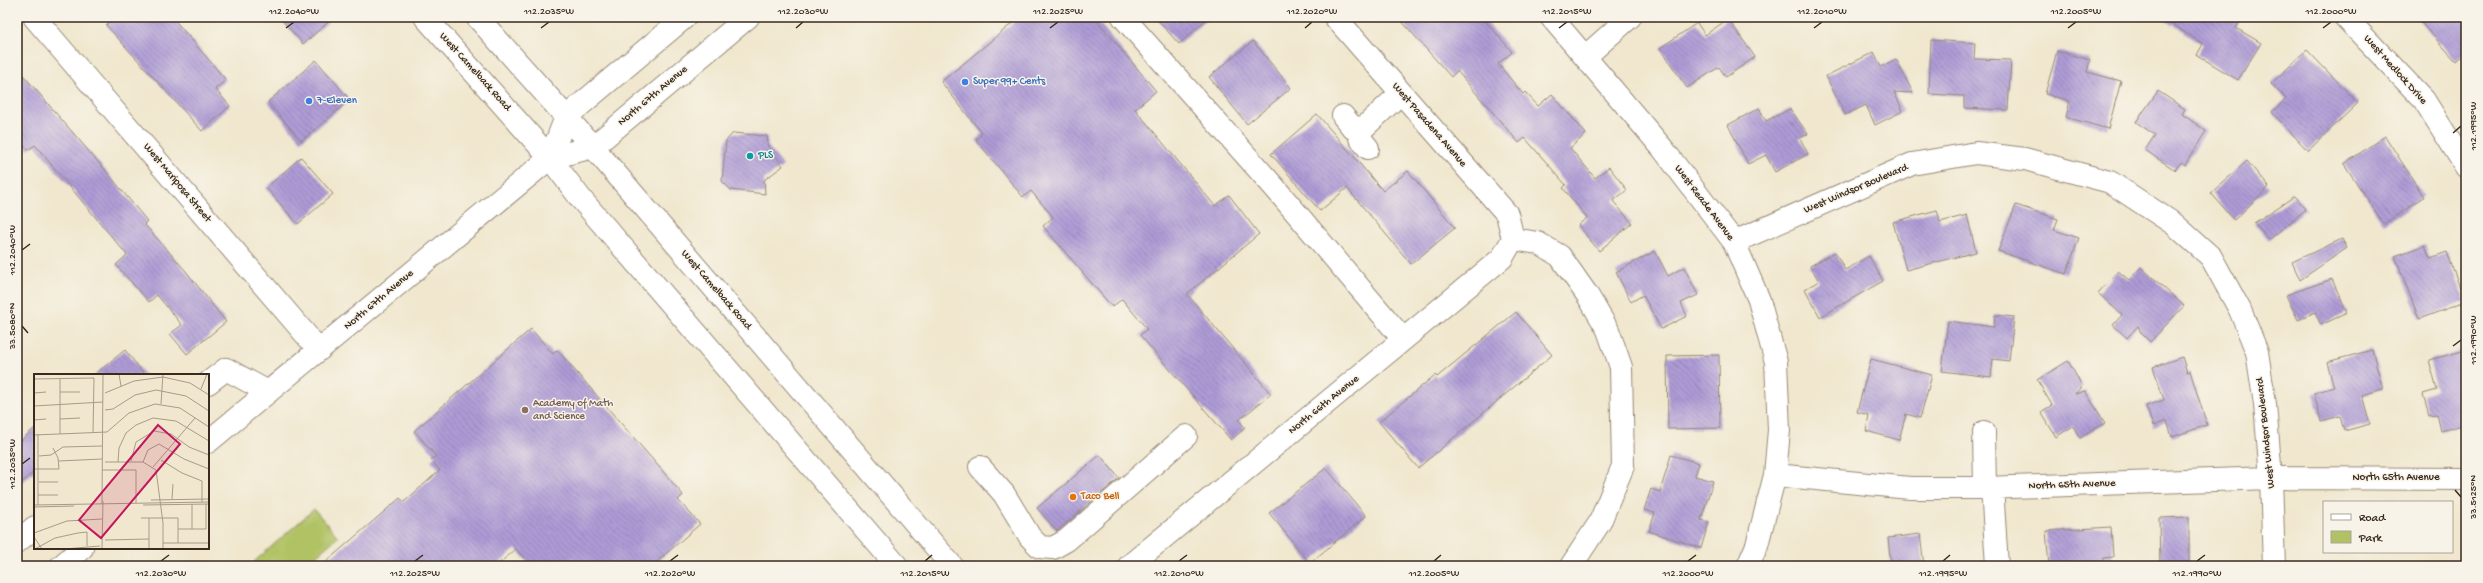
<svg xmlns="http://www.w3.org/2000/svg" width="2483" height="583" font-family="'Gochi Hand',sans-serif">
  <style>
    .green { fill: #b1c265; stroke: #767642 }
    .building { fill: url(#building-back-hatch) }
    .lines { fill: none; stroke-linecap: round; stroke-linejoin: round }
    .minor-casing { stroke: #968876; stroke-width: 24 }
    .major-casing { stroke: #968876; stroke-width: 24 }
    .minor { stroke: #fff; stroke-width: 22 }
    .major { stroke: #fff; stroke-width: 22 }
    .ticks { fill: none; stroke: #3b2a1e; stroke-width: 1.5 }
    .shop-dot { fill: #3f7fe0; stroke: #f7f3e8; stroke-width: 1.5 }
    .culture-dot { fill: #0f9aa8; stroke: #f7f3e8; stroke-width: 1.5 }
    .education-dot { fill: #8d6e63; stroke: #f7f3e8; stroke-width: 1.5 }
    .food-dot { fill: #e8710a; stroke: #f7f3e8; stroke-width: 1.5 }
    .labels { text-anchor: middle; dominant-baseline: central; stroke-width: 3; stroke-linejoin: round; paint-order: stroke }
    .street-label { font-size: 11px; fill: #3b2a1e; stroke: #f7f3e8 }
    .shop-label { font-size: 11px; fill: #366cbe; stroke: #f7f3e8; text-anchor: start }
    .culture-label { font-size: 11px; fill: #0d838f; stroke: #f7f3e8; text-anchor: start }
    .education-label { font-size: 11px; fill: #785e54; stroke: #f7f3e8; text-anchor: start }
    .food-label { font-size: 11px; fill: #c56008; stroke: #f7f3e8; text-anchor: start }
    .inset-road { fill: none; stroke: #a89b88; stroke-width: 1 }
    .view { fill: #c2185b; fill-opacity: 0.15; stroke: #c2185b; stroke-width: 2 }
    .inset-edge { fill: none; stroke: #3b2a1e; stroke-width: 2 }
    .neatline { fill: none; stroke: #3b2a1e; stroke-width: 1.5 }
    .ticks-label { font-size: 10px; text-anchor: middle; fill: #3b2a1e }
  </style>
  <defs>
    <pattern id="building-back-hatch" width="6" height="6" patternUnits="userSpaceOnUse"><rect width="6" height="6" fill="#ae9bd6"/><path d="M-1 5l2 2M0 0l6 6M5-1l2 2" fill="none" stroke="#8f7fad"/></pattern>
  </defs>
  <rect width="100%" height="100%" fill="#f7f3e8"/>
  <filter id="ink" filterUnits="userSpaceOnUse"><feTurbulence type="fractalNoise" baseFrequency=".025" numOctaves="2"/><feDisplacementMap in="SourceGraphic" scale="8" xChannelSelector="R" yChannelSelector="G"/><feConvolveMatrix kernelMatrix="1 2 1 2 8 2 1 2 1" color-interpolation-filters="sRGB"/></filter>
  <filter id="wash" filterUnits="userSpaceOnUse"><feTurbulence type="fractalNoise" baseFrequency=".012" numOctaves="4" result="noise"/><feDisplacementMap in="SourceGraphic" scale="16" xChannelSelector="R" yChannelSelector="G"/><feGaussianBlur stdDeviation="0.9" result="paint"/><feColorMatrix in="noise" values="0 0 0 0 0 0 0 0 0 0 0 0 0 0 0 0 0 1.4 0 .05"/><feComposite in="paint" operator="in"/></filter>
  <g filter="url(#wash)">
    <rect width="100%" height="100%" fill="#f0e7ce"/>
    <path class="green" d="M314 509 338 537 304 566H257L254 562Z"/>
    <g id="blocks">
      <path class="building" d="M115 17H172L226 80 215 89 230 106 202 131 106 25Z
        M279 17H334L303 44Z
        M1020 17H1094L1156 91 1135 109 1215 206 1229 195 1259 234 1187 294 1271 394 1239 420 1245 428 1231 440 1140 335 1147 329 1122 299 1112 307 1043 226 1053 217 1031 191 1023 197 976 140 982 133 941 82Z
        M1155 17H1209L1179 44Z
        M1398 17H1482L1512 52 1498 64 1523 94 1525 92 1538 106 1552 94 1586 134 1570 148 1595 178 1609 167 1627 190 1613 201 1632 223 1599 251 1578 225 1587 218 1563 188 1566 185 1525 138 1519 143 1457 71 1451 77Z
        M2161 17H2243L2236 28 2261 43 2238 80 2197 55 2203 44Z
        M2416 17H2466V52L2456 61Z
        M1728 19 1755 57 1726 77 1719 67 1687 88 1660 48 1697 23 1705 35Z
        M1931 40 1975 43 1974 59 2011 60 2008 110 1964 108V96L1929 94Z
        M1253 41 1291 88 1247 124 1209 77Z
        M2307 50 2358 103 2308 151 2272 112 2286 99 2271 84Z
        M2057 51 2090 60 2087 72 2121 81 2108 129 2066 117 2070 101 2045 94Z
        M1874 52 1881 67 1896 59 1913 93 1894 92 1903 111 1875 125 1866 105 1845 115 1826 76Z
        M316 60 350 100 301 141 268 102Z
        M17 68 105 170 147 221 144 224 185 270 226 322 187 354 170 334 182 325 157 295 149 302 116 265 127 255 35 145 28 150 17 138Z
        M2158 91 2185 109 2182 114 2206 131 2185 165 2181 162 2175 170 2145 150 2155 135 2136 122Z
        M1759 108 1766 121 1790 109 1808 134 1800 138 1808 154 1775 172 1766 155 1748 164 1728 125Z
        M1317 114 1383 191 1408 171 1455 228 1411 264 1347 188 1320 211 1271 154Z
        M733 133 767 136 768 146 783 166 764 180 765 194 731 190 722 181 726 141Z
        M2385 136 2424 197 2384 224 2344 164Z
        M301 157 333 194 298 224 266 188Z
        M2247 161 2269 187 2234 220 2211 193Z
        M2295 196 2306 209 2269 240 2254 223Z
        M2016 205 2058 219 2054 230 2079 238 2066 274 1998 251Z
        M1937 210 1940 222 1967 215 1976 252 1906 270 1893 222Z
        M2342 239 2347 248 2300 280 2292 262Z
        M2425 245 2430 258 2447 252 2465 302 2419 319 2395 256Z
        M1655 251 1668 276 1684 267 1698 295 1681 303 1687 316 1661 329 1643 295 1631 302 1616 272Z
        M1835 252 1845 270 1869 256 1883 281 1820 317 1805 289 1819 281 1810 266Z
        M2141 267 2184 306 2150 342 2141 333 2138 326 2127 338 2113 325 2122 315 2098 293 2118 271 2129 280Z
        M2332 279 2347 313 2321 325 2315 312 2298 320 2286 295Z
        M1516 312 1552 355 1418 468 1379 422 1435 375 1437 377Z
        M1995 315 2014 317 2009 361 1993 359 1991 377 1942 371 1948 321 1994 327Z
        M531 329 553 354 557 350 660 468 683 495 678 500 700 524 652 566H531L516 549 496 566H321L400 498 404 502 440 470 431 460 436 456 414 431Z
        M125 350 145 375H94Z
        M2372 350 2383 389 2362 395 2370 424 2344 431 2340 416 2321 421 2314 393 2334 387 2327 362Z
        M2466 350V424L2441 431 2437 414 2429 415 2423 394 2437 390 2429 360Z
        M1719 355 1720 428 1668 429 1667 356Z
        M2182 357 2187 372 2190 371 2207 425 2172 437 2167 421 2153 426 2146 406 2164 400 2153 367Z
        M1871 359 1932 375 1920 418 1906 414 1899 440 1866 431 1869 415 1857 412Z
        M2068 361 2082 386 2075 394 2085 391 2105 423 2080 438 2073 426 2056 437 2041 412 2052 405 2037 380Z
        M35 428V471L17 487V444Z
        M1100 455 1119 478 1057 531 1037 508Z
        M1671 455 1699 463 1695 476 1713 481 1701 520 1709 522 1701 548 1649 531 1655 513 1644 510 1651 489 1660 492Z
        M1326 468 1366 516 1310 563 1269 513Z
        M2189 517V566H2160L2159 518Z
        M2111 527 2113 557 2103 558 2104 566H2049L2046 531Z
        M1920 534 1924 566H1891L1888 538Z"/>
    </g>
  </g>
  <g filter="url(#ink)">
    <use href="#blocks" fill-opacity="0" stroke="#968876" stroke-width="1"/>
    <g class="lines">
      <g class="minor-casing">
        <path id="minor" d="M34 17 319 350
          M1123 17 1275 188 1403 339
          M1335 17 1507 214 1513 239
          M1551 17 1663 149 1734 242 1759 300 1776 362 1779 430 1775 475 1757 545 1748 566
          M2345 17 2424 100 2466 167
          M1586 56 1630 17
          M1343 116 1353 128 1364 127
          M1368 148 1360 138 1359 132 1401 93
          M1513 239 1538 243 1560 256 1588 296 1608 330 1621 367 1623 466 1600 522 1571 566
          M1734 242 1912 164 1976 153 2025 159 2110 182 2174 224 2211 257 2240 310 2257 352 2265 404 2271 478 2274 566
          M208 383 226 369 268 392
          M1984 432 1985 488
          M980 467 1004 494 1030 537 1040 547 1053 548 1067 540 1186 436
          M1775 475 1910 488H1985L2271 478 2466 479
          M1992 487 1997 566
          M17 542 35 527
          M1129 566 1502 258 1513 239"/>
      </g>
      <g class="major-casing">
        <path id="major" d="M425 17 550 158 581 199 897 566
          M477 17 593 147 952 566
          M550 158 593 147 748 17
          M208 442 550 158 566 117 685 17
          M61 566 82 548"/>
      </g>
      <use href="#minor" class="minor"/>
      <use href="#major" class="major"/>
    </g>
  </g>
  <path class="ticks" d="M286 28 294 22M541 28 549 22M796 28 803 22M1050 28 1058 22M1305 28 1312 22M1559 28 1567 22M1814 28 1822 22M2068 28 2076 22M2323 28 2331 22M2453 133 2461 126M22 250 30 244M22 326 28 333M2453 346 2461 340M22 464 30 458M2455 490 2461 497M161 561 169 555M415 561 423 555M670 561 678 555M925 561 932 555M1179 561 1187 555M1434 561 1441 555M1688 561 1696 555M1943 561 1950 555M2197 561 2205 555"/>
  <g class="shop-dot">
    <circle cx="965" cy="82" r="4"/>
    <circle cx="309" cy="101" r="4"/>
  </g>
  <circle class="culture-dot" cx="750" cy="156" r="4"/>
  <circle class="education-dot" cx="525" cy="410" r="4"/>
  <circle class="food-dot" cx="1073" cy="497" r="4"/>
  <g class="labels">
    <g class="street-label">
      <text transform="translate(2395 70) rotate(48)">West Medlock Drive</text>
      <text transform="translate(475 72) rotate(48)">West Camelback Road</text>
      <text transform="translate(653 96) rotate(-40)">North 67th Avenue</text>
      <text transform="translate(1429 125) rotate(49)">West Pasadena Avenue</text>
      <text transform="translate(177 183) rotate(50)">West Mariposa Street</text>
      <text transform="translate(1856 189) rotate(-23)">West Windsor Boulevard</text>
      <text transform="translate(1704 203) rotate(53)">West Reade Avenue</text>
      <text transform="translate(716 290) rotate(49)">West Camelback Road</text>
      <text transform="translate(379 300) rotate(-40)">North 67th Avenue</text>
      <text transform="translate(1324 405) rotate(-39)">North 66th Avenue</text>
      <text transform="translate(2266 433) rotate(-96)">West Windsor Boulevard</text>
      <text x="2396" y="478">North 65th Avenue</text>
      <text transform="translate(2072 485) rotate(-2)">North 65th Avenue</text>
    </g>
    <g class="shop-label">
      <text x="973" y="82">Super 99+ Cents</text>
      <text x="317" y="101">7-Eleven</text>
    </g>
    <g class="culture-label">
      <text x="758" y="156">PLS</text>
    </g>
    <g class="education-label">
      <text x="533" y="404">Academy of Math<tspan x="533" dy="13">and Science</tspan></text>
    </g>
    <g class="food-label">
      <text x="1081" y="497">Taco Bell</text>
    </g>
  </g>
  <g transform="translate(34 374)">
    <rect width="175" height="175" fill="#f0e7ce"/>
    <path class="inset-road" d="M85 0 87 12M0 5 60 4 59 59M167 15 173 0M26 18H46M0 19 12 18M71 19 100 7 129 3 156 9 175 21M127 30 129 0M0 32 69 28M71 36 79 35 101 21 122 16 152 22 175 37M26 45 46 44M0 46 12 45M4 60V131M26 60V5M0 61 73 58 95 39 121 30 146 34 175 53M5 82 17 81 29 73 68 72M127 86 148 99 168 107V128M25 87 68 85M97 87 102 68 120 57 137 60 155 73 175 81M71 88H109L122 96 129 149V175M84 88 85 74 92 59 102 51 119 44 142 47 175 67M109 88 114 76 125 70 150 85 175 95M119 93 161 44M0 95H25L24 84 19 74M68 96H102V129M5 108H24M4 121H24M138 125 139 110M117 126 175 125M68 130 69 0M0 131 175 128M109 131 175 130M0 133 40 132M107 144H144V169M115 144V175M144 155H172V130M158 155V130M0 159 33 147 68 145M0 163 8 175M71 166 115 165M129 169H175M1 175 21 164 44 159 53 158V172M30 175 66 172M68 175 69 127"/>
    <path class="view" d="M124 51 146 70 67 164 45 146Z"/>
    <rect width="175" height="175" class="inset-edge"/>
  </g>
  <rect width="2483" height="583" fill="none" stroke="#f7f3e8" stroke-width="44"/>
  <rect x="2323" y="501" width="130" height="52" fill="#f7f3e8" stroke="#aca397"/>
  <rect x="2331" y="514" width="20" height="6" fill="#ffffff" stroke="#aca397"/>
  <text x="2359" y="521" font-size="12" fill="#3b2a1e">Road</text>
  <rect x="2331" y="531" width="20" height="12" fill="#b1c265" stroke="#aca397"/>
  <text x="2359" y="541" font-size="12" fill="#3b2a1e">Park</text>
  <rect x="22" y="22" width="2439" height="539" class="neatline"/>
  <g class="ticks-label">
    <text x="294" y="14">112.2040°W</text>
    <text x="549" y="14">112.2035°W</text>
    <text x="803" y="14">112.2030°W</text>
    <text x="1058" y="14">112.2025°W</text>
    <text x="1312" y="14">112.2020°W</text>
    <text x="1567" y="14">112.2015°W</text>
    <text x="1822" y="14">112.2010°W</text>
    <text x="2076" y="14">112.2005°W</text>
    <text x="2331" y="14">112.2000°W</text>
    <text transform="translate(2472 126) rotate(-90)" y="4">112.1995°W</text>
    <text transform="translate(11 250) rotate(-90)" y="4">112.2040°W</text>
    <text transform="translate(11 326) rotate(-90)" y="4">33.5080°N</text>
    <text transform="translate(2472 340) rotate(-90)" y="4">112.1990°W</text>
    <text transform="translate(11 464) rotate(-90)" y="4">112.2035°W</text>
    <text transform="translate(2472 497) rotate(-90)" y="4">33.5125°N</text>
    <text x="161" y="576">112.2030°W</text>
    <text x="415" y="576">112.2025°W</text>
    <text x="670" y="576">112.2020°W</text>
    <text x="925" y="576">112.2015°W</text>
    <text x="1179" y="576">112.2010°W</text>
    <text x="1434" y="576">112.2005°W</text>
    <text x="1688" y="576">112.2000°W</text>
    <text x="1943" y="576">112.1995°W</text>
    <text x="2197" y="576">112.1990°W</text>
  </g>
</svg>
